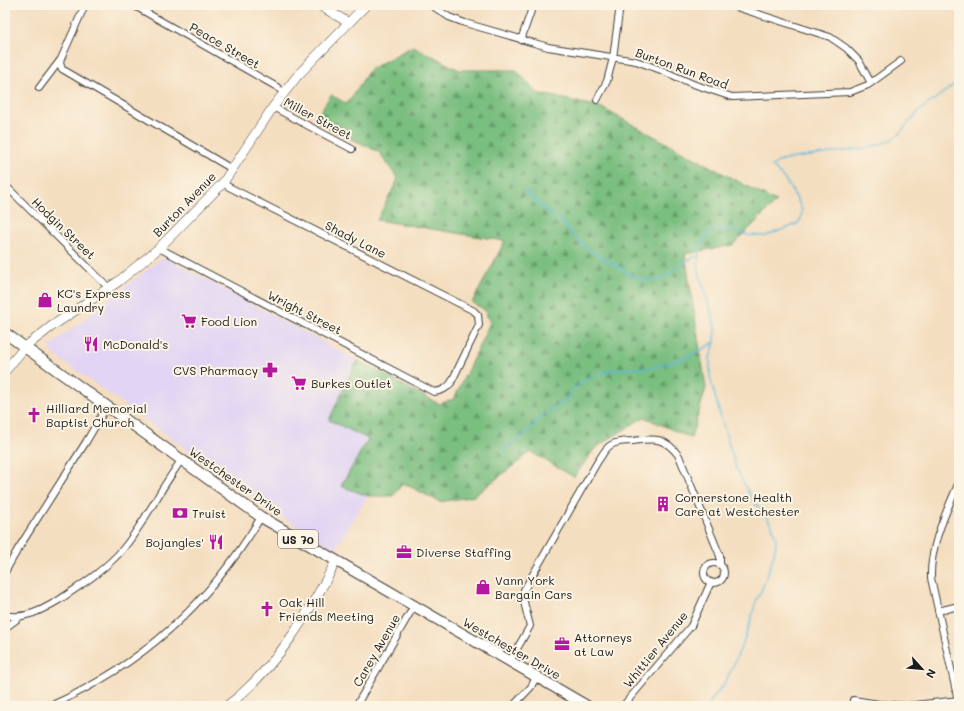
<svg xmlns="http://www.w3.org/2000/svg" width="964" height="711" font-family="Mali,sans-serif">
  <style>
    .built { fill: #e1d4f4 }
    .forest { fill: url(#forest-firs); stroke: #4b6d4e }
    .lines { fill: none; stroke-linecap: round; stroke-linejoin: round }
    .stream { stroke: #5dbadb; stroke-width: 1.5 }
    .street-casing { stroke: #3c3935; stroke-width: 8 }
    .secondary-casing { stroke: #3c3935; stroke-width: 10 }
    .primary-casing { stroke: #3c3935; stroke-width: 12 }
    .street { stroke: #fff; stroke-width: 6 }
    .secondary { stroke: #fff; stroke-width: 9 }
    .primary { stroke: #fff; stroke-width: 10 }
    .labels { text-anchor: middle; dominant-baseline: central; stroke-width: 4; stroke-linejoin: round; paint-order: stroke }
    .shield { fill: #fcf5e5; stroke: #5f5d58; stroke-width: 1 }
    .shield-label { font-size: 11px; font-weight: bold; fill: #1c1c1c }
    .street-label { font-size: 12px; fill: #1c1c1c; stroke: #fcf5e5 }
    .poi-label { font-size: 12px; fill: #1c1c1c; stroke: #fcf5e5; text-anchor: start }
  </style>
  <defs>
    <pattern id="forest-firs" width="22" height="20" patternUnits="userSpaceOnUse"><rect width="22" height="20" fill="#7abe80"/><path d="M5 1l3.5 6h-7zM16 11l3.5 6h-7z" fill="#639a68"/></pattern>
  </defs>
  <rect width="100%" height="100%" fill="#fcf5e5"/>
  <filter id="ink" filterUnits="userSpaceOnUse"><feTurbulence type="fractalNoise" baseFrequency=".025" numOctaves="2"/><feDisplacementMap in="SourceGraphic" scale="8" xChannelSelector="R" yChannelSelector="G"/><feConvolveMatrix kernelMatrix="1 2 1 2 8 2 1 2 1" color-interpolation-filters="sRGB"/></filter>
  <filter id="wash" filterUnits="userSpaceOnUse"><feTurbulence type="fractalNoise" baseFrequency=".012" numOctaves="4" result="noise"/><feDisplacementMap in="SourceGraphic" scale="16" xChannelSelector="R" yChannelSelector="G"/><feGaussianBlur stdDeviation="0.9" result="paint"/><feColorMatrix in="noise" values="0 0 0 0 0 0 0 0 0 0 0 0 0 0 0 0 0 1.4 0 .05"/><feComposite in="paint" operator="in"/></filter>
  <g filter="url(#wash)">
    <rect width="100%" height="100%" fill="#f4dec0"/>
    <path class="built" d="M162 258H166L357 360 330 420 368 439 341 486 368 496 335 549 277 514 52 353 50 346Z"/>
    <path class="forest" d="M413 46 459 70H516L537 93 600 107 776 202 733 245 685 254 706 388 691 438 644 417 595 448 574 477 531 452 474 496 440 502 403 483 393 496H368L341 486 368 439 329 420 357 360 439 404 454 399 490 323 484 309 472 303 505 241 377 220 398 179 379 152 314 121 331 95 347 104 370 69Z"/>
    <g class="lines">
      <path class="stream" d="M525 191 544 209 562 222 572 235 591 251 635 277 649 281 660 279 686 261 694 257H699
        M502 450 525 434 535 424 539 418 553 408 565 401 571 392 587 378 616 369 651 368 674 362 694 354 715 342
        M707 706 724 684 732 668 743 643 750 623 756 601 762 589 772 561 775 549 776 538 772 526 764 513 753 501 736 468 717 404 710 377V358L715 342V326L699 272 698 261 700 249 707 235 713 231 721 229 731 230 748 235 766 236 797 224 801 219 802 210 797 199 786 181 772 166 778 162 789 159 865 148 878 145 891 140 899 134 919 111 959 81"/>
    </g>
  </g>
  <g filter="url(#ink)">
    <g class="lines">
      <g class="street-casing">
        <path id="street" d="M133 5 277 87 284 93
          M431 5 449 17 465 23 548 47 636 61 661 70 693 84 732 97 850 92 868 85 901 61
          M730 5 830 37 846 48 859 61 871 83
          M521 40 531 11
          M61 59 60 63 62 69 232 169
          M39 88 61 59 85 5
          M597 100 607 81 613 58 620 5
          M273 107 352 149
          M5 185 108 287
          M159 248 434 392C442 391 446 389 451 383L479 325 478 315 474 311 229 187 223 183
          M704 573a10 10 0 1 1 20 0a10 10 0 1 1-20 0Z
          M5 572 18 549 86 442 107 406
          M938 611 959 606
          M5 615C25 620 42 610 59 600 81 585 105 570 123 549 136 533 146 516 157 498 164 485 173 473 181 460
          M5 628 20 617
          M510 661 530 626 524 602V590L598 461C602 456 605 448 611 445 617 441 626 441 633 441 655 438 665 437 679 456L720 556V565
          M853 700 879 704 906 706 959 700
          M50 706C142 665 210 603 261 517
          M356 706 414 606
          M513 706 531 687 536 677
          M623 706 691 626 711 582
          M958 706 957 696 931 578C930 544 946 513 959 482"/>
      </g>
      <g class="secondary-casing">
        <path id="secondary" d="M319 5 349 23
          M5 371 25 347 52 326 119 281 159 248 223 183 273 107 298 75 366 5
          M227 706C276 668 308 615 336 561"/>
      </g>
      <g class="primary-casing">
        <path id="primary" d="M5 333 261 517 587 706"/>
      </g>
      <use href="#street" class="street"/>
      <use href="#secondary" class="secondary"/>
      <use href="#primary" class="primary"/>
    </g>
  </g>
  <defs>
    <g id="shop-bare" transform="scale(1.2)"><path d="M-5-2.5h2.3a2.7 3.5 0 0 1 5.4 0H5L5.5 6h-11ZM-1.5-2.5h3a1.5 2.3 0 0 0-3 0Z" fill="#b5179e" stroke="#fcf5e5" stroke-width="2.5" paint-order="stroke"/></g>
    <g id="supermarket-bare" transform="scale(1.2)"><path d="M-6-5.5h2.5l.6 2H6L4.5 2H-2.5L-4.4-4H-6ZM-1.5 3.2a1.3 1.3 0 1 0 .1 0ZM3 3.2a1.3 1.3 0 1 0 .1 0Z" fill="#b5179e" stroke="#fcf5e5" stroke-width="2.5" paint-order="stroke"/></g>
    <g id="restaurant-bare" transform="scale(1.2)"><path d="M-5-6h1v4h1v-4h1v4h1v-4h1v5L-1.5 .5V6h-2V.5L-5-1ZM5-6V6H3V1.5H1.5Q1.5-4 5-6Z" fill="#b5179e" stroke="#fcf5e5" stroke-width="2.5" paint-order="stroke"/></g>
    <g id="pharmacy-bare" transform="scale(1.2)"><path d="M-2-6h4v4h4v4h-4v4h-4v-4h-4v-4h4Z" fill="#b5179e" stroke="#fcf5e5" stroke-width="2.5" paint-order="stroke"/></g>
    <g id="church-bare" transform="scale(1.2)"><path d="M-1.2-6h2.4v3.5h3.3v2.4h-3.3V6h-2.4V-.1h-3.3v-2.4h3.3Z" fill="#b5179e" stroke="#fcf5e5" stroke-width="2.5" paint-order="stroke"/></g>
    <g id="building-bare" transform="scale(1.2)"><path d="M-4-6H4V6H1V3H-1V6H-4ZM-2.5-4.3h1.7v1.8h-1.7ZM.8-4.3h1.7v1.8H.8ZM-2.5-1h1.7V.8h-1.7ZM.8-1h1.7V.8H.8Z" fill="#b5179e" stroke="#fcf5e5" stroke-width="2.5" paint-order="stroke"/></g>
    <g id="bank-bare" transform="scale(1.2)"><path d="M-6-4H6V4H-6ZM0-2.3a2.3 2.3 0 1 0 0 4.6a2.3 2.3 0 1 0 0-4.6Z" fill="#b5179e" stroke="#fcf5e5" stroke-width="2.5" paint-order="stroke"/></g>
    <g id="office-bare" transform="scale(1.2)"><path d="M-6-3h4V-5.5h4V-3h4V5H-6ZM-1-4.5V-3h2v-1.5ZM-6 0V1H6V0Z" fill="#b5179e" stroke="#fcf5e5" stroke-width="2.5" paint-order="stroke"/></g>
  </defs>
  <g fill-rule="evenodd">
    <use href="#shop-bare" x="45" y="300"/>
    <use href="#supermarket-bare" x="189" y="321"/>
    <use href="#restaurant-bare" x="91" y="344"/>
    <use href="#pharmacy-bare" x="270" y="370"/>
    <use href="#supermarket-bare" x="299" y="383"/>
    <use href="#church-bare" x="34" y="415"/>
    <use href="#building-bare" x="663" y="504"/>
    <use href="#bank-bare" x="180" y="513"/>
    <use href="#restaurant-bare" x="216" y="542"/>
    <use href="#office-bare" x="404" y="552"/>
    <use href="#shop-bare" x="483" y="587"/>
    <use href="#church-bare" x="267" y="609"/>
    <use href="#office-bare" x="562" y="644"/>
  </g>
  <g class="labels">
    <rect class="shield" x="278" y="530" width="40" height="18" rx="3"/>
    <g class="shield-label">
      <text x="298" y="539">US 70</text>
    </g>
    <g class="street-label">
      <text transform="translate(225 45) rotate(30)">Peace Street</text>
      <text transform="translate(682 68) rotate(20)">Burton Run Road</text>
      <text transform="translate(318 118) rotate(28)">Miller Street</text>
      <text transform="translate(184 204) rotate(-46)">Burton Avenue</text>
      <text transform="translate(64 228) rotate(44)">Hodgin Street</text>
      <text transform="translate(356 239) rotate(27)">Shady Lane</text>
      <text transform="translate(305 312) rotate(27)">Wright Street</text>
      <text transform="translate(236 481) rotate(35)">Westchester Drive</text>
      <text transform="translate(512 648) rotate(30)">Westchester Drive</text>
      <text transform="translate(655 649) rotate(-51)">Whittier Avenue</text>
      <text transform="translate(376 650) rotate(-60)">Carey Avenue</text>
    </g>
    <g class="poi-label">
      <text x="57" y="293">KC's Express<tspan x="57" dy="14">Laundry</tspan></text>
      <text x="201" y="321">Food Lion</text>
      <text x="103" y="344">McDonald's</text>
      <text x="258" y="370" text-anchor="end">CVS Pharmacy</text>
      <text x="311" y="383">Burkes Outlet</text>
      <text x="46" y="408">Hilliard Memorial<tspan x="46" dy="14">Baptist Church</tspan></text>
      <text x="675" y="497">Cornerstone Health<tspan x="675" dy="14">Care at Westchester</tspan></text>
      <text x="192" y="513">Truist</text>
      <text x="204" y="542" text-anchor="end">Bojangles'</text>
      <text x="416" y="552">Diverse Staffing</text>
      <text x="495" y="580">Vann York<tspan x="495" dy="14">Bargain Cars</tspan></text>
      <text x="279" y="602">Oak Hill<tspan x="279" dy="14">Friends Meeting</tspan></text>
      <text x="574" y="637">Attorneys<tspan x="574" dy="14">at Law</tspan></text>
    </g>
  </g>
  <rect width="964" height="711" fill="none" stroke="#fcf5e5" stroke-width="20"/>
  <g transform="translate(922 669) rotate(117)" stroke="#fcf5e5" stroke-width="3" paint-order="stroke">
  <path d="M0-3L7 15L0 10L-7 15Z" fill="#1c1c1c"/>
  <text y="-6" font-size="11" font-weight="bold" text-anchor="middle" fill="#1c1c1c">N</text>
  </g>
</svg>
